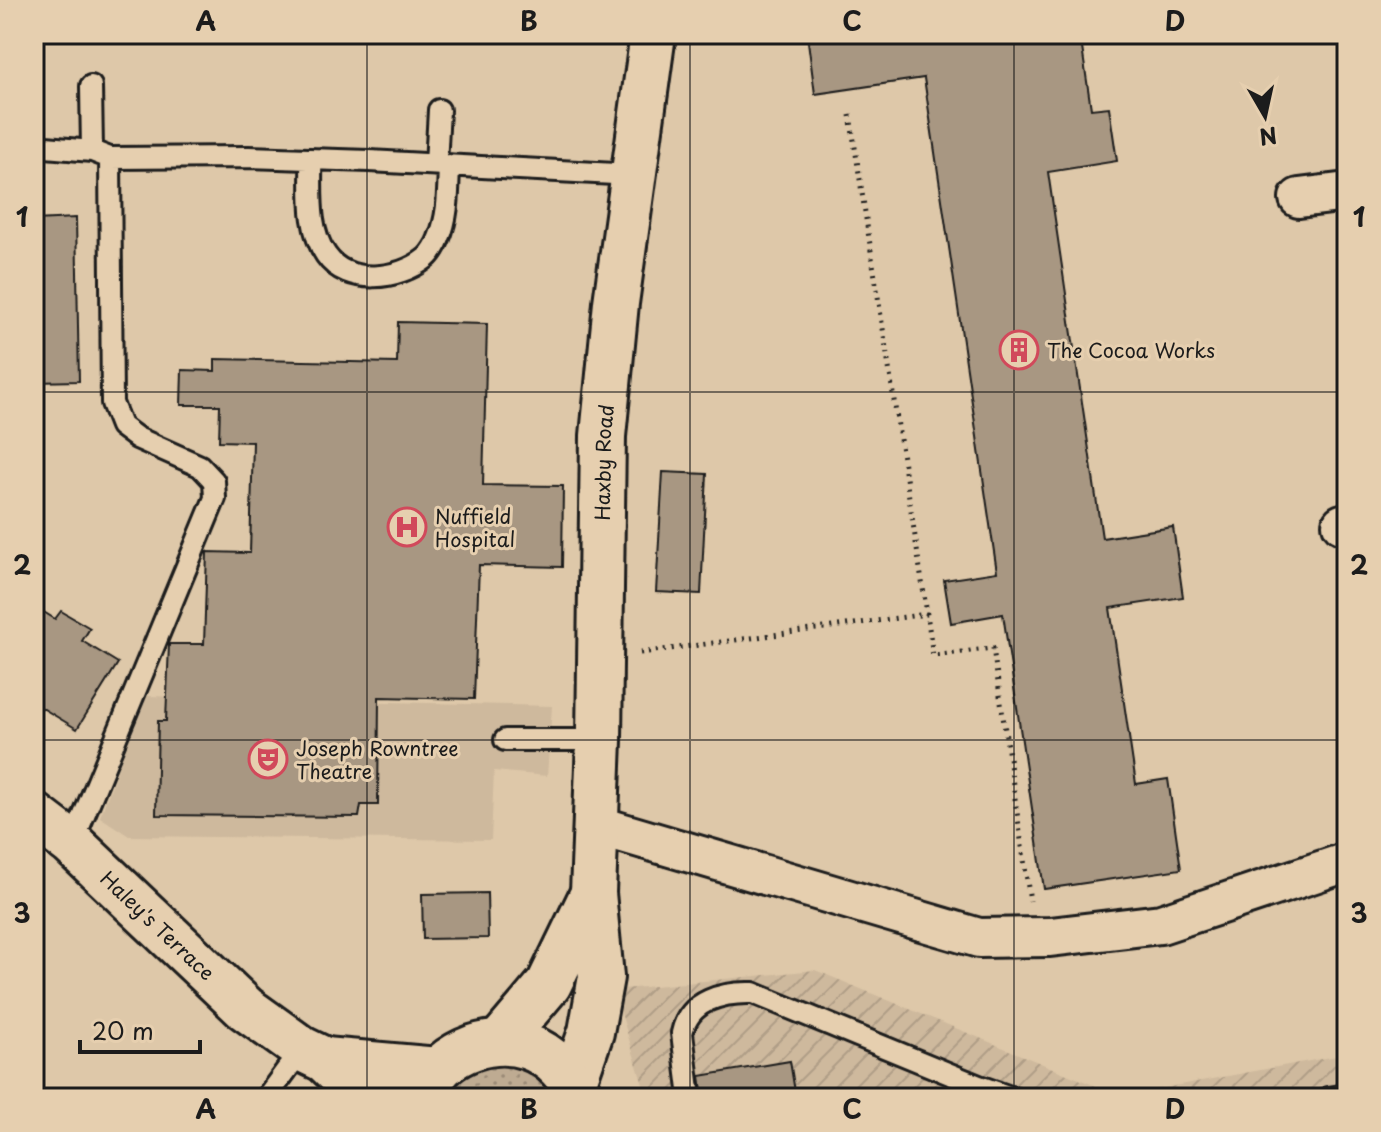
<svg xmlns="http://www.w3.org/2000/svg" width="1381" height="1132" font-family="'Playpen Sans',sans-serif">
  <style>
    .built { fill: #ceb99d }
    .industrial { fill: url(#industrial-furrows) }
    .grass { fill: url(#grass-dots); stroke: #6d6457; stroke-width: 2 }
    .building { fill: #a89782; stroke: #1c1c1c; stroke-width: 2 }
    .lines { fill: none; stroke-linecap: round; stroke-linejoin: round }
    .service-casing { stroke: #1c1c1c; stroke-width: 26 }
    .minor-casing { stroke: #1c1c1c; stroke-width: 44 }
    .tertiary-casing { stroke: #1c1c1c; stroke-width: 50 }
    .path { stroke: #1c1c1c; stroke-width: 5; stroke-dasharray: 2 6; stroke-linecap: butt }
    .service { stroke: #e6cfaf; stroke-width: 20 }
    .minor { stroke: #e6cfaf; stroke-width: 38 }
    .tertiary { stroke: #e6cfaf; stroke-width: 44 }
    .grid { fill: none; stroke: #1c1c1c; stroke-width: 2; stroke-opacity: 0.55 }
    .labels { text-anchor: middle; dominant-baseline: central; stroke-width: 6; stroke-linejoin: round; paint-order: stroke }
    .poi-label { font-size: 20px; fill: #1c1c1c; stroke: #e6cfaf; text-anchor: start }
    .street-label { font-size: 20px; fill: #1c1c1c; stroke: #e6cfaf }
    .neatline { fill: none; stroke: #1c1c1c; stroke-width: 3 }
    .grid-label { font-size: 26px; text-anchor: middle; font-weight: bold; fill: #1c1c1c }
  </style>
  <defs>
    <pattern id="industrial-furrows" width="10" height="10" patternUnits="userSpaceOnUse" patternTransform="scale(2)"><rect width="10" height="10" fill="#ceb99d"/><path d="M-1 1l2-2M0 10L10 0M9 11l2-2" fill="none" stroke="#b09e87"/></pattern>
    <pattern id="grass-dots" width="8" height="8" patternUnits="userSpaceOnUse" patternTransform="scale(2)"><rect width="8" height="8" fill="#beab92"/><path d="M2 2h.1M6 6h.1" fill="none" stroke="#9a8a76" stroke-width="1.8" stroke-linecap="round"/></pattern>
  </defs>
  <rect width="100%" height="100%" fill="#dec8a9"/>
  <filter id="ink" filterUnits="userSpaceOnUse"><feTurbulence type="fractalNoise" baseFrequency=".0125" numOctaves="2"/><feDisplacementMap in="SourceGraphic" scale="16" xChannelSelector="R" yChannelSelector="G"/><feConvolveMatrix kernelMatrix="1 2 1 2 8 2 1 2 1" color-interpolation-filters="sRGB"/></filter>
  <g filter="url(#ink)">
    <path class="built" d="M145 696 552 706 547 776 494 771 491 840 129 836 100 817Z"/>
    <path class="industrial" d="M815 970 1120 1096 1347 1054V1098H647L614 990Z"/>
    <path class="grass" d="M504 1064C525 1069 545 1076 554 1098H449C460 1074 479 1067 504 1064Z"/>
    <path class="building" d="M807 34H1080L1091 109 1109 107 1117 161 1048 172 1102 538 1173 527 1183 597 1110 608 1136 784 1168 779 1181 869 1044 889 1003 614 951 623 944 580 997 572 924 78 815 94Z
      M76 218 79 381 34 382V220Z
      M398 322 487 324 483 485 563 486 562 567 479 565 474 699 379 697 378 805H361L359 817 156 815 158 721H166L169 644H204L207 552 250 553 253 442 219 441 220 405H181L182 370 215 371V359L397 363Z
      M663 472 707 474 701 594 656 592Z
      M34 606 55 619 61 611 90 628 82 641 118 663 77 729 34 703Z
      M487 893 488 938 423 939 422 894Z
      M790 1061 796 1098H703L700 1076Z"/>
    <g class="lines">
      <g class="service-casing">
        <path id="service" d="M91 86 92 151 110 158 248 157 369 161 634 175
          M34 146 92 151
          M311 159C312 190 307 228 326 255 347 286 399 280 426 258 431 254 437 244 439 238 449 215 448 189 449 165
          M436 164 439 110
          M505 740H599
          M72 844 215 498 214 481 200 466 137 438 121 426 112 403 110 158
          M266 1098 302 1049
          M690 1098 682 1033C689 1000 723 992 753 993L979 1086 1013 1098
          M1328 1098 1347 1095"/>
      </g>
      <g class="minor-casing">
        <path id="minor" d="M1299 198 1347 192
          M1342 524H1347
          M596 825 979 938 1050 937 1161 924 1347 862"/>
      </g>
      <g class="tertiary-casing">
        <g id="tertiary">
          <path id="s1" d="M34 815 72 844 245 1008 302 1049 325 1060 364 1098"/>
          <path d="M500 1042 549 984 593 893"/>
          <path d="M325 1060 438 1070"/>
          <path id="s2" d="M573 1084 591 1032 601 977 593 893 599 740 603 436 616 303 653 34"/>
          <path d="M422 1098C435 1055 487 1033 528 1047 552 1055 570 1076 580 1098"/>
        </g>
      </g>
      <path class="path" d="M850 115 927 614
        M640 653 927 614 933 656 993 648 1030 901"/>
      <use href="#service" class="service"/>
      <use href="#minor" class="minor"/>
      <use href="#tertiary" class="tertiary"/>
    </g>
  </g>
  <path class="grid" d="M367 34V1098M690 34V1098M1014 34V1098M34 392H1347M34 740H1347"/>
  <defs>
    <g id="building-ring" transform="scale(2)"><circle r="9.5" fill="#e6cfaf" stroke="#d1495b" stroke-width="1.5"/><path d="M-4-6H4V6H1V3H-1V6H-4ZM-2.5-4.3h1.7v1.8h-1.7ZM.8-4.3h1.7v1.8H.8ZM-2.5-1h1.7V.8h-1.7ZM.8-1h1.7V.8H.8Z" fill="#d1495b"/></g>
    <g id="hospital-ring" transform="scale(2)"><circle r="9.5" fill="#e6cfaf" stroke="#d1495b" stroke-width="1.5"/><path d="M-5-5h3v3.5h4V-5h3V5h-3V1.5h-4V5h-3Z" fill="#d1495b"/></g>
    <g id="theatre-ring" transform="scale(2)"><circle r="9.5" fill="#e6cfaf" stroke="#d1495b" stroke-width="1.5"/><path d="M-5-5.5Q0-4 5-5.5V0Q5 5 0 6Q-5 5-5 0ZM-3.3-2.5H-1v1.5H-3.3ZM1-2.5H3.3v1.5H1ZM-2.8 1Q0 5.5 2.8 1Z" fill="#d1495b"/></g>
  </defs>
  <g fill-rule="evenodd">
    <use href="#building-ring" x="1019" y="350"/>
    <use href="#hospital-ring" x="407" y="527"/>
    <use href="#theatre-ring" x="268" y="759"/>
  </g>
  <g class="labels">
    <g class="poi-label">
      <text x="1047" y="350">The Cocoa Works</text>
      <text x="435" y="516">Nuffield<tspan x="435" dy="23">Hospital</tspan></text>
      <text x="296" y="748">Joseph Rowntree<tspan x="296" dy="23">Theatre</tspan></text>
    </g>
    <g class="street-label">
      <text stroke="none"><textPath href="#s2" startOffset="626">Haxby Road</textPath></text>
      <text stroke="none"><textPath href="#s1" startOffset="166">Haley's Terrace</textPath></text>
    </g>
  </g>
  <rect width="1381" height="1132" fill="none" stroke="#e6cfaf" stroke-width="88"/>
  <g transform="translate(1265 116) rotate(171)" stroke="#e6cfaf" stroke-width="6" paint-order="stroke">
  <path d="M0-6L14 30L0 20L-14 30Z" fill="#1c1c1c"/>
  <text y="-12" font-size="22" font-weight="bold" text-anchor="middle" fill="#1c1c1c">N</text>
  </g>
  <path d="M80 1040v12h120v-12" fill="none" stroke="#1c1c1c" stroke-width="4"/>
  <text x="92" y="1040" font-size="24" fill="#1c1c1c" stroke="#e6cfaf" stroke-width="6" paint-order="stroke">20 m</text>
  <rect x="44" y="44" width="1293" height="1044" class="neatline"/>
  <g class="grid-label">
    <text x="206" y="31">A</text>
    <text x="529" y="31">B</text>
    <text x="852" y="31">C</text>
    <text x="1175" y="31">D</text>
    <text x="22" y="227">1</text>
    <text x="1359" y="227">1</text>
    <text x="22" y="575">2</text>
    <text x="1359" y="575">2</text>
    <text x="22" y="923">3</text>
    <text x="1359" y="923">3</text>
    <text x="206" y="1119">A</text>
    <text x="529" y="1119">B</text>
    <text x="852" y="1119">C</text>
    <text x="1175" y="1119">D</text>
  </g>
</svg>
